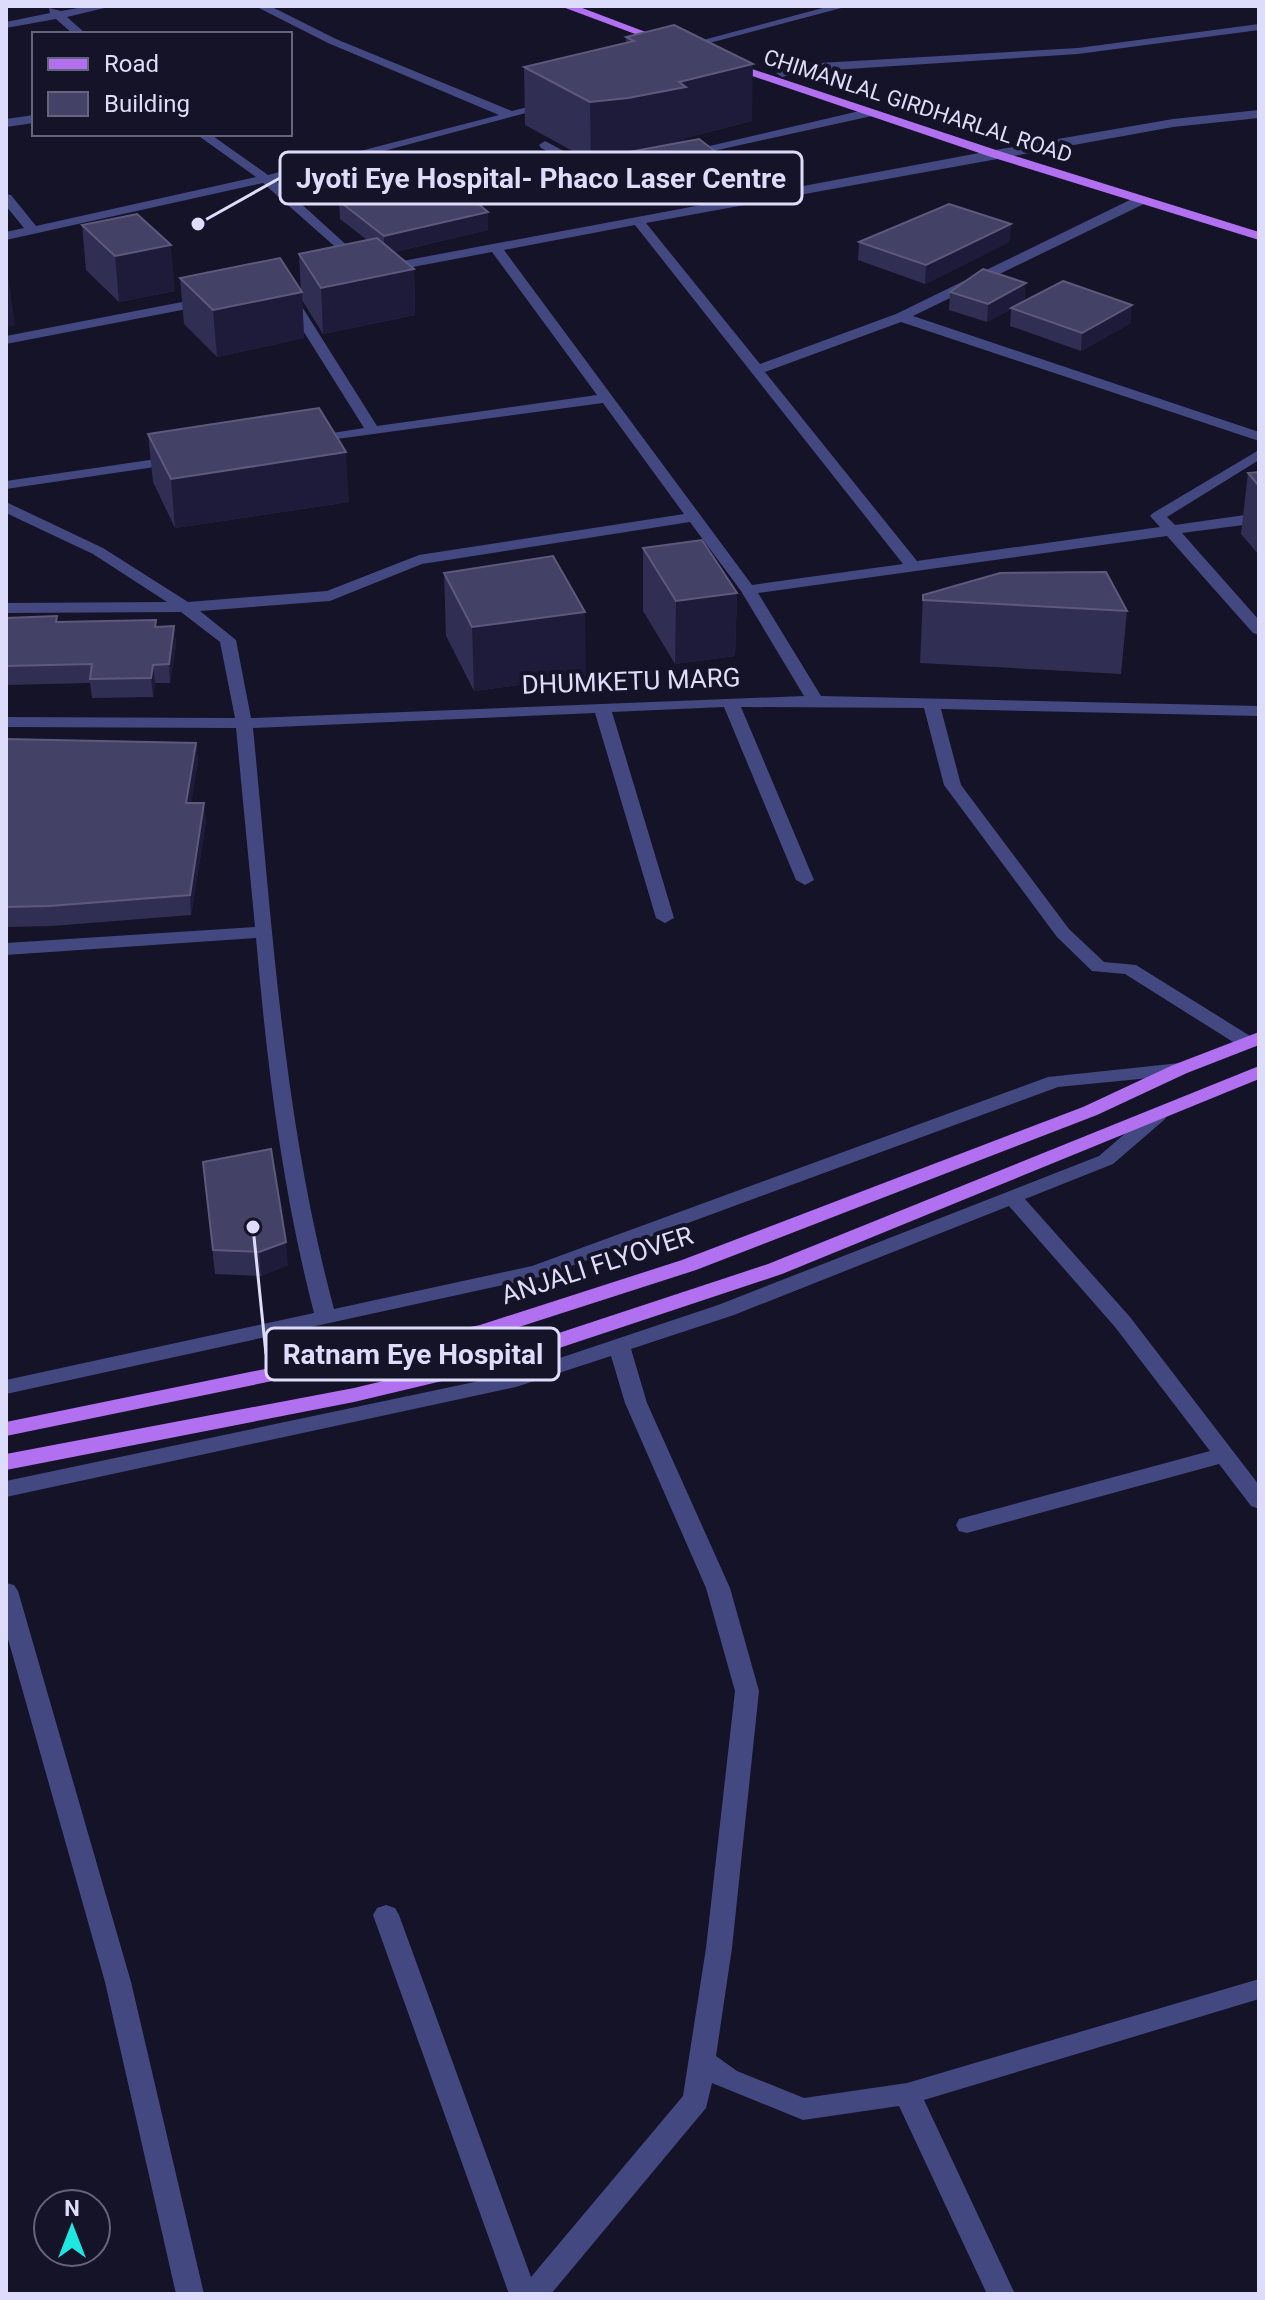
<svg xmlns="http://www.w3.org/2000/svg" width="1265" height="2300" font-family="Roboto,sans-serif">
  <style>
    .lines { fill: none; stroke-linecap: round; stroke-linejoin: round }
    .minor { fill: #434881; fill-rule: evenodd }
    .major { fill: #b070f0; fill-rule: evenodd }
    .wall { fill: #312e53 }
    .shaded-wall { fill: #1e1b3a }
    .building { fill: #434165; stroke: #5c597c; stroke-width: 2 }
    .labels { text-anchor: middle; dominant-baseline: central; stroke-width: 8; stroke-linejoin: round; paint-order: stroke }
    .far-street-label { font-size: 22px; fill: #ddddfb; stroke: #141327 }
    .street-label { font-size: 26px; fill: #ddddfb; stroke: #141327 }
    .leader { fill: none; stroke: #ddddfb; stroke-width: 3 }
    .callout-dot { fill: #ddddfb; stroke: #141327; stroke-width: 3 }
    .callout { fill: #141327; stroke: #ddddfb; stroke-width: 3 }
    .callout-label { font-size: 28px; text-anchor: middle; font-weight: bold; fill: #ddddfb }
  </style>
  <rect width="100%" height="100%" fill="#141327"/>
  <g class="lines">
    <path class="minor" d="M89 6H113L67 17 86 34H73L56 19 6 28V22L50 13 49 8 61 11Z
      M255 6H270L336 39 512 111 550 101 556 105 275 180 363 260V266L358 267 263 183 6 240V232L24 228 6 206V194L11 195 36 226 256 177 196 134H210L268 175 499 115 328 43Z
      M830 6H849L698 46 692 43Z
      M1259 24V30L1078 54 802 72 782 77 776 73 802 64 1078 48Z
      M868 109 872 110V116L686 157 680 153Z
      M1259 110V118L1173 127 646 223 760 364 896 314 1136 197H1146V203L913 316 1259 432V441L901 322 765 372 917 561 1160 527 1150 516 1153 513 1259 450V460L1167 517 1175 525 1259 513V523L1182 533 1259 620V635L1253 633 1167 536 758 593 821 696 1259 706V716L941 709 961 785 1069 929 1104 962 1136 965 1255 1039 1258 1043 1255 1047H1241L1125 974 1092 971 1057 937 944 785 924 708 741 707 814 880 805 885 796 880 724 707 612 712 674 918 665 923 656 918 595 713 253 728C272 922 283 1120 334 1309L532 1266 1048 1077 1180 1063 1190 1069 1180 1075 1058 1087 544 1276 6 1394V1380L314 1313C282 1190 267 1064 256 938L6 955V943L255 927 236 728 6 727V717L235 718 220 642 181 612 6 613V603L167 602 93 554 6 513V502L103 548 188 602 327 591 419 555 684 514 603 403 307 443V437L364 428 282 297 294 294 377 426 597 395 492 252 381 273 374 269 381 265 995 150 1173 119ZM635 225 903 564 752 585 504 250ZM690 522 741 591 804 696 251 718 236 640 200 611 330 601 422 564Z
      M34 115V123L6 127V119Z
      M545 141 588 164 639 158 645 162 639 166 586 172 541 148 539 145Z
      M208 297 215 301 213 304 6 344V336Z
      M177 456 184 460 182 463 6 489V481Z
      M1157 1110 1164 1112 1167 1116 1164 1120 1113 1164 1025 1199 1130 1317 1259 1485V1509L1251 1506 1219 1464 967 1533 959 1531 956 1525 959 1519 1210 1451 1115 1327 1009 1206 734 1315 631 1349 647 1403 730 1588 759 1691 732 1948 716 2056 737 2071 804 2098 907 2083 1259 1979V1999L924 2100 1015 2294H987L899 2106 803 2120 712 2083 706 2108 551 2294H509L373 1915 377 1908 386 1905 395 1908 399 1915 531 2277 683 2096 706 1948 735 1691 706 1588 625 1403 611 1356 516 1387 6 1497V1481L512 1374 718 1305 1099 1156 1150 1112Z
      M6 1583 14 1585 18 1591 131 1982 204 2294H176L105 1982 6 1632Z"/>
    <path class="major" d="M560 6H577L672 42 662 44Z
      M726 63H734L999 151 1259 232V240L991 157 726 67Z
      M1259 1032V1045L1187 1073 1097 1115 696 1270 491 1336 6 1436V1422L480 1325 682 1260 1083 1107 1173 1065Z
      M1259 1066V1079L782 1274 505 1366 354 1402 6 1470V1454L354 1388 492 1355 768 1264Z"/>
  </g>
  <path class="wall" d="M674 25 752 121 685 138V141L740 170V188L697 197 692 194 659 198 613 173V159L591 161 525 125 524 67 626 43V37Z
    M397 193 488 230 394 252 414 269 415 315 323 334 302 300 304 338 217 357 184 324 180 278 301 292 299 254 367 240 340 219 339 201Z
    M1011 224 1009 242 925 284 858 260 859 242Z
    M82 225 175 291 119 302 86 270Z
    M950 292 1025 301 1131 323 1081 351 1010 326 1011 309 987 322 949 310Z
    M148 434 349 502 175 528 153 482Z
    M1259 472V555L1241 534 1248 473Z
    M643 548 737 593 735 656 675 664 643 611Z
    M444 573 586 676 474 691 446 636Z
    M923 595 1127 611 1121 674 920 663Z
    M6 618 156 627 174 626 176 645 170 683H155L153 697 92 698 90 683 6 685Z
    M6 739 196 743 198 762 191 803 206 822 191 915 52 926 6 927Z
    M203 1162 288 1265 261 1276 215 1274Z"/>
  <path class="shaded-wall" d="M753 64 752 121 685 138V145L613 155V159L591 161 590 102Z
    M740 170V188L697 197V179Z
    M692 177V194L659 198V180Z
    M488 212V230L384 254V236Z
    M1011 224 1009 242 925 284 926 265Z
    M171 245 175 291 119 302 115 256Z
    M414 269 415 315 323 334 321 288Z
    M6 280H9L15 326 6 327Z
    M1026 283 1025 302 1011 308V309L987 322 988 304Z
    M302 292 304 338 217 357 213 310Z
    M1132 305 1131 323 1081 351 1082 333Z
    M346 452 349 502 175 528 171 479Z
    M737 593 735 656 675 664 676 601Z
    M585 612 586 676 474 691 472 627Z
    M174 626 176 645 170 683 169 664Z
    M153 665 155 683 153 697 151 678Z
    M196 743 198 762 188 823 186 803Z
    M204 803 206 822 191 915 190 895Z
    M286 1242 288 1265 261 1276 259 1252Z"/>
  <path class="building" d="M674 25 753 64 679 82 686 87 628 98 590 102 524 67 634 41 626 37Z
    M699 139 740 170 697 179 692 177 659 180 613 155Z
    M446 183 450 188 458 187 488 212 384 236 339 201 392 188 397 193Z
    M949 204 1011 224 926 265 859 242Z
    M137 214 171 245 115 256 82 225Z
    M377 238 414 269 321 288 299 254Z
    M280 258 302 292 213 310 180 278Z
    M983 269 1026 283 988 304 950 292Z
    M1063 281 1132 305 1082 333 1011 308Z
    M319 408 346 452 171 479 148 434Z
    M1259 472V486L1248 473Z
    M702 540 737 593 676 601 643 548Z
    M553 556 585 612 472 627 444 573Z
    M1106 572 1127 611 923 600V595L1000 573Z
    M57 616 56 622 156 620 155 627 174 626 169 664 153 665 151 678 90 679 92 664 6 666V618Z
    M6 739 196 743 186 803H204L190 895 49 906 6 907Z
    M271 1149 286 1242 259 1252 213 1250 203 1162Z"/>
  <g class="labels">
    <g class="far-street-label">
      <text transform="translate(918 106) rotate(18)">CHIMANLAL GIRDHARLAL ROAD</text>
    </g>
    <g class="street-label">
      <text transform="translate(631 681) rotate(-2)">DHUMKETU MARG</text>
      <text transform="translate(597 1265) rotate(-18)">ANJALI FLYOVER</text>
    </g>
  </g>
  <path class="leader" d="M198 224L280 178M253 1227L266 1354"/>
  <g class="callout-dot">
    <circle cx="198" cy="224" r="8"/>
    <circle cx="253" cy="1227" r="8"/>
  </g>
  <g class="callout">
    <rect x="280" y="152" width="522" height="52" rx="8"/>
    <rect x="266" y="1328" width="293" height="52" rx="8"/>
  </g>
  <g class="callout-label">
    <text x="541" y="188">Jyoti Eye Hospital- Phaco Laser Centre</text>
    <text x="413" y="1364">Ratnam Eye Hospital</text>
  </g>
  <rect width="1265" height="2300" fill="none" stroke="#ddddfb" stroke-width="16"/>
  <rect x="32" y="32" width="260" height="104" fill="#141327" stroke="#64647c" stroke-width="2"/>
  <rect x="48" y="58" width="40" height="12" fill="#b070f0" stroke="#64647c" stroke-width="2"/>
  <text x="104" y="72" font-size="24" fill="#ddddfb">Road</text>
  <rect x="48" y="92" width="40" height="24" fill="#434165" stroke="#64647c" stroke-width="2"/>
  <text x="104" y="112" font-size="24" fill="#ddddfb">Building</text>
  <g transform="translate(72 2228)"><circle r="38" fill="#141327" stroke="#64647c" stroke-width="2"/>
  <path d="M0-6L14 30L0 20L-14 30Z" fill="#1ee7e2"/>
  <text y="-12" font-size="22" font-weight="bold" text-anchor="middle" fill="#ddddfb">N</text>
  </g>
</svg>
